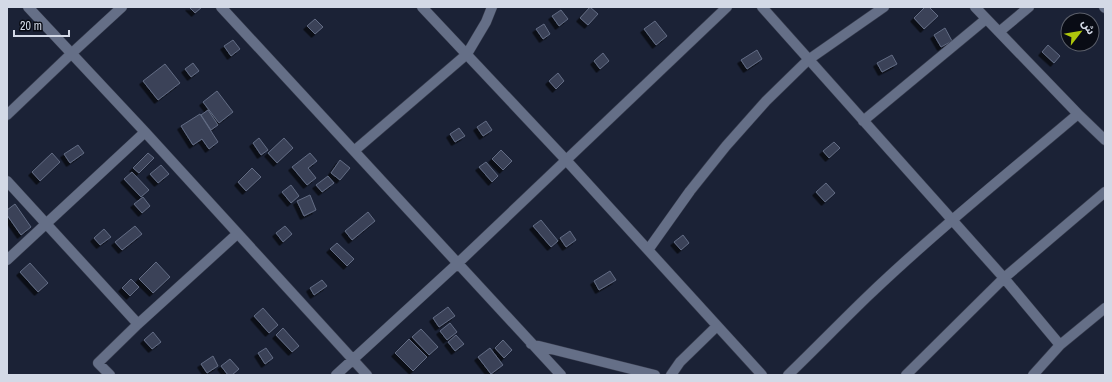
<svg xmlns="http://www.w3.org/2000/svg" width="1112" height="382" font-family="'Archivo Narrow','Noto Sans Arabic',sans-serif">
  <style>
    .building { fill: #3a4359; stroke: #636c84; filter: url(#shadow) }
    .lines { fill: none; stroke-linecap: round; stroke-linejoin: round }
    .minor-casing { stroke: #373c4d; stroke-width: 11 }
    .minor { stroke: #656f87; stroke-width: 10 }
  </style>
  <defs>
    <filter id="shadow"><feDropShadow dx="-3.5" dy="3.5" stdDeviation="0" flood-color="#0009"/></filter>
  </defs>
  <rect width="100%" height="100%" fill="#1b2236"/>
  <path class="building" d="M189 7H202L195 13Z
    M590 7 598 14 588 25 580 18Z
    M925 7H929L938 16 924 29 914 18Z
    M561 10 568 19 559 26 552 16Z
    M315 19 323 27 315 34 307 26Z
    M655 21 667 36 656 45 644 29Z
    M544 24 550 34 543 39 536 29Z
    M945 28 952 41 941 47 934 35Z
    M233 40 240 49 231 56 224 46Z
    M1048 45 1060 56 1054 63 1042 52Z
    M757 50 762 59 747 69 741 60Z
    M603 53 609 61 600 69 594 61Z
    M892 55 897 64 882 72 877 63Z
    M193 63 199 71 191 77 185 69Z
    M165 64 180 83 158 100 143 81Z
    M558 73 564 81 556 89 549 81Z
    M217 91 233 112 219 123 203 102Z
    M208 110 218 125 211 130 201 115Z
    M200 114 218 142 209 149 202 139 193 145 181 126Z
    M486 121 492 130 483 136 477 127Z
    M459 128 465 136 455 142 450 134Z
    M259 138 268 150 261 155 253 143Z
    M284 138 293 148 277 163 268 153Z
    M834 142 840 148 829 158 823 151Z
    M78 145 84 153 70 163 64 154Z
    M501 150 512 161 503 170 492 159Z
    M52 153 60 162 40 181 32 172Z
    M148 153 154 158 139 173 133 168Z
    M310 153 317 161 308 168 316 178 307 185 292 167Z
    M340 160 350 168 340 180 331 173Z
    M486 162 498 176 492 182 479 167Z
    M161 165 169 174 158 183 150 174Z
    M252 168 261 177 246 191 238 182Z
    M132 172 149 190 141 197 124 179Z
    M328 176 334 183 322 192 316 185Z
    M826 183 835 193 825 202 816 192Z
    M291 185 299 196 291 203 282 192Z
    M310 195 316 210 304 216 297 201Z
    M143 197 150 206 142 213 134 204Z
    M15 204 31 227 21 235 7 215V210Z
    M368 212 375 221 352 240 345 231Z
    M541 220 558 241 551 247 533 226Z
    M135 226 142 234 122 250 115 242Z
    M285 226 292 234 283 242 276 233Z
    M104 229 111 237 100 245 94 238Z
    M570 231 576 240 566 247 560 238Z
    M683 235 689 243 681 250 674 242Z
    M337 243 354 259 347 266 330 249Z
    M156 262 170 277 153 293 139 279Z
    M30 263 48 283 38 292 20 272Z
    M610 271 616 280 599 290 594 281Z
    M131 279 139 287 130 296 122 288Z
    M322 280 327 286 314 295 310 288Z
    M448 307 455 316 439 327 433 318Z
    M263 308 278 325 269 333 254 316Z
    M450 323 457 332 447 340 440 331Z
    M283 328 299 346 292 352 276 335Z
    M421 329 438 347 429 355 412 337Z
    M153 332 161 342 152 349 144 340Z
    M456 335 464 344 455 351 448 342Z
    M409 339 427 357 413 371 395 353Z
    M503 340 512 350 504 358 495 348Z
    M266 348 273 358 265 364 258 353Z
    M490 348 503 365 491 374 478 357Z
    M213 356 218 366 207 373 201 364Z
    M230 359 239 369 232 375H228L221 366Z"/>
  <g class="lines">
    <g class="minor-casing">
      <path id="minor" d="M28 7 145 132 367 375
        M221 7 561 375
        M422 7 566 160 762 375
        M762 7 1004 278 1060 345
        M975 7 1078 114 1105 140
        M1104 7 1105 8
        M999 32 1029 7
        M7 115 72 53 122 7
        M863 121 986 19
        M354 151 467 54 486 22 492 7
        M7 181 138 324
        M648 250 690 191 726 146 766 101 808 60 884 7
        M7 260 145 132
        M531 344 655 375
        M110 375 98 363 138 324 237 234
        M336 375 457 264 727 7
        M671 375 680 362 717 326
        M788 375C815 349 841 322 868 296 935 232 1007 174 1078 114
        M906 375 1004 278 1105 192
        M1033 375 1060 345 1105 308"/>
    </g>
    <use href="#minor" class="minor"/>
  </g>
  <rect width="1112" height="382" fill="none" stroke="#d3d9e6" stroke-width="16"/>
  <g transform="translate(1080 32) rotate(59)"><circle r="19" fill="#090c15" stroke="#5a5e69"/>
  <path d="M0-3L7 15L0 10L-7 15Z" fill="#aec60c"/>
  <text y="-6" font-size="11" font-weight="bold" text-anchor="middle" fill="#d3d9e6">ش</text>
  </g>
  <path d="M14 30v6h55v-6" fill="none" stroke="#d3d9e6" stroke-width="2"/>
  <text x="20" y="30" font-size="12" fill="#d3d9e6" stroke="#090c15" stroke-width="3" paint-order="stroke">20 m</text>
</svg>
